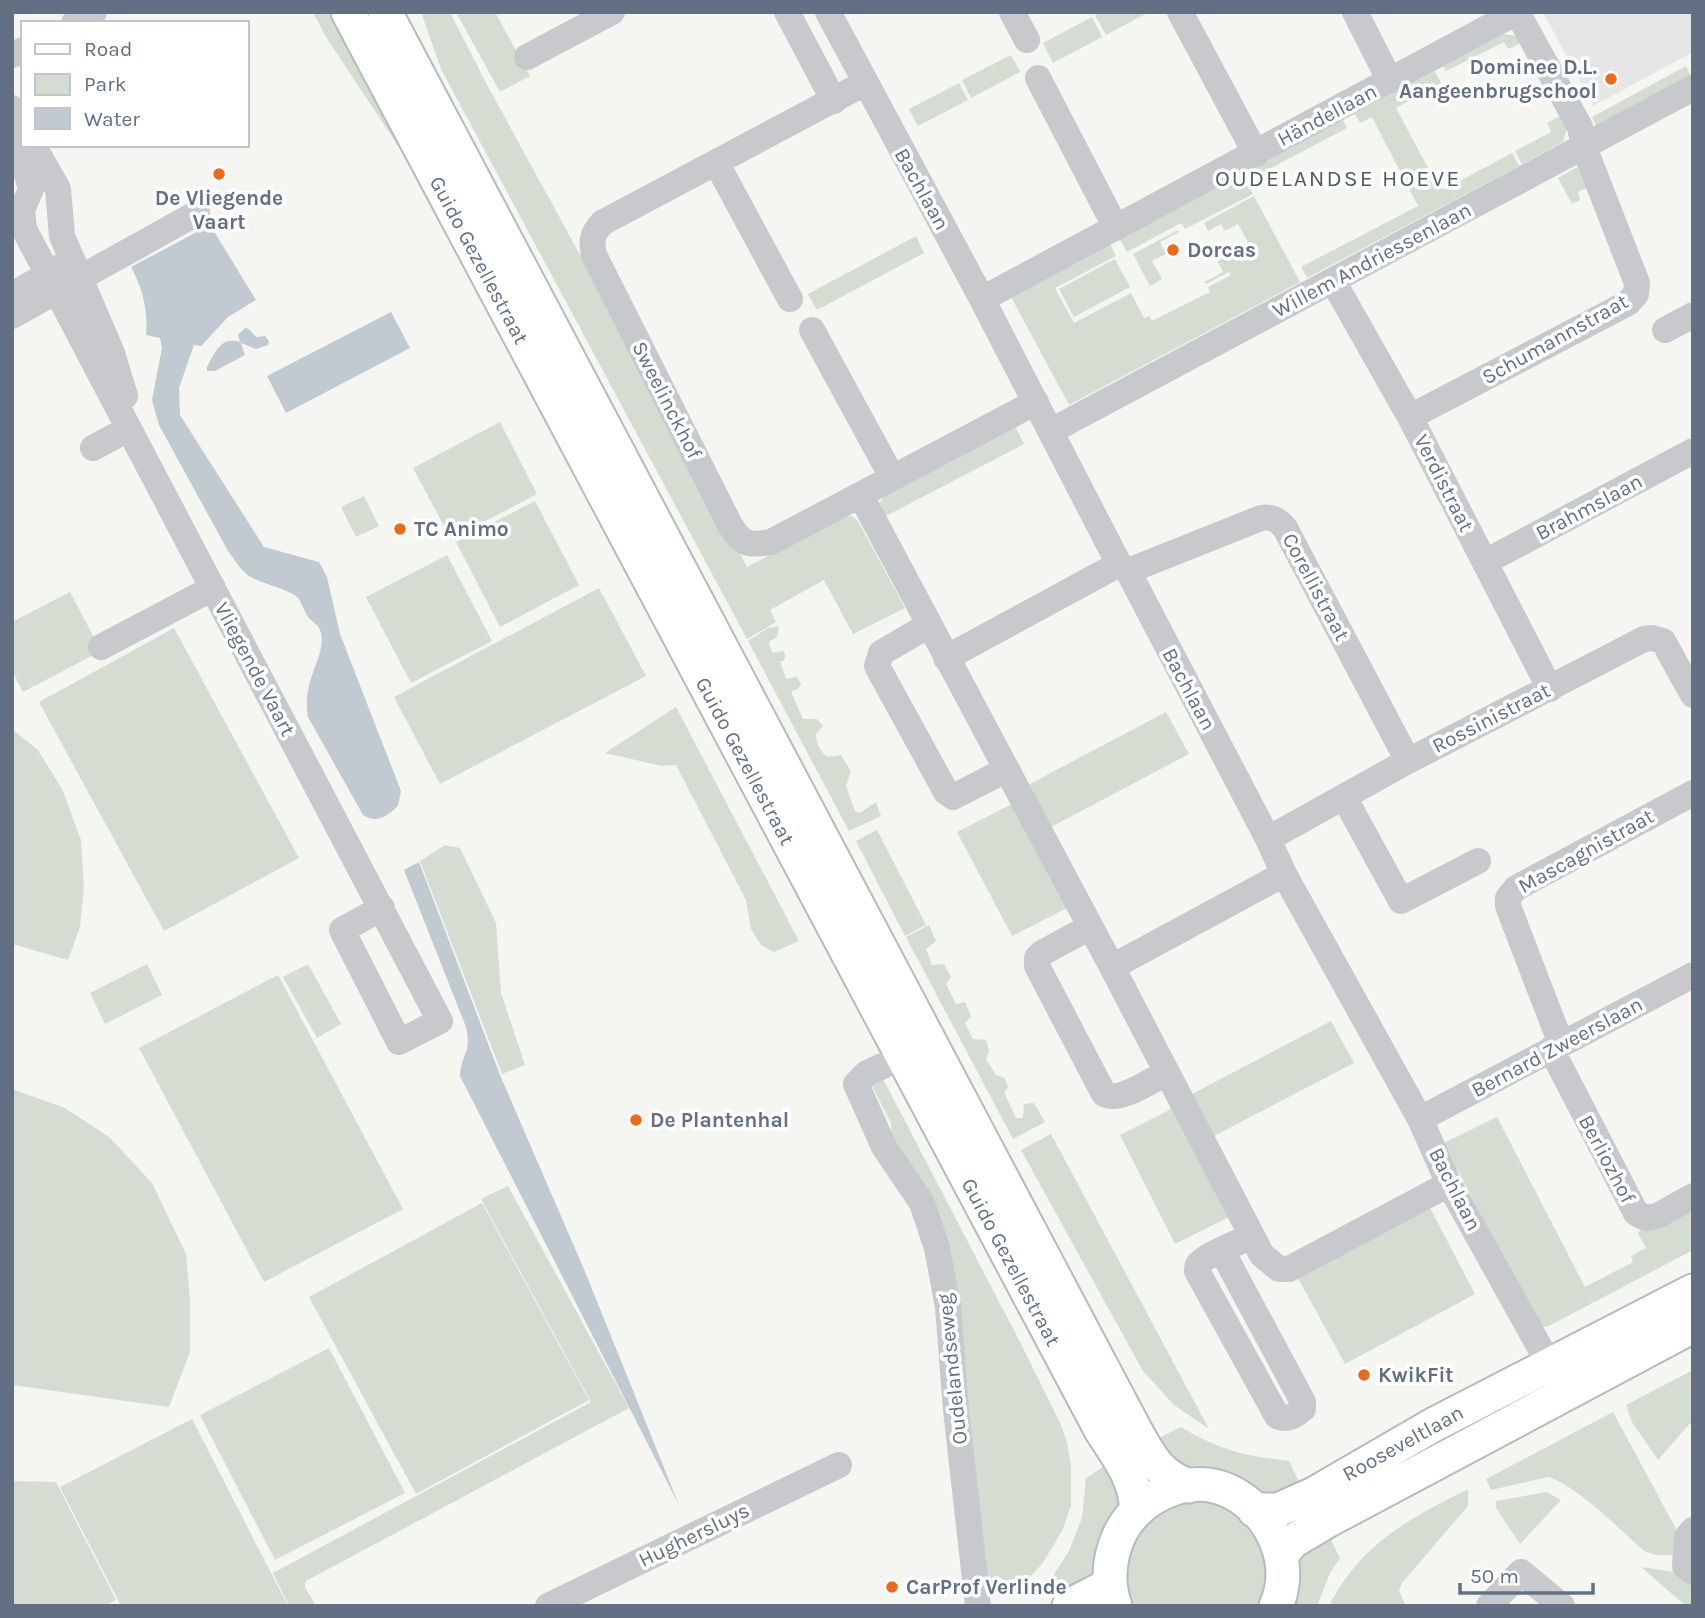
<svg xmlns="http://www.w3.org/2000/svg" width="1705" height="1618" font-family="Karla,sans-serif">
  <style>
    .built { fill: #e5e6e5 }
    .green { fill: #d5ddd2 }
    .water { fill: #c2cad1 }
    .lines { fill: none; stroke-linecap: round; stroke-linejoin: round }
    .major-casing { stroke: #b7babe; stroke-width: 37 }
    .minor { stroke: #c7c9cd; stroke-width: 26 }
    .major { stroke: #fff; stroke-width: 33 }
    .poi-dot { fill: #ed6a1a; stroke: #fff; stroke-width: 2.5 }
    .labels { text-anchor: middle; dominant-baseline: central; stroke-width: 7; stroke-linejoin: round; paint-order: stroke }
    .poi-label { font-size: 21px; font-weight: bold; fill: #637084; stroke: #fff; text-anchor: start }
    .street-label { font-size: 21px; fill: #637084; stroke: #fff }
    .neighbourhood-label { font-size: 23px; letter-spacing: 2px; fill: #515b69; stroke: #fff }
  </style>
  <rect width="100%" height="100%" fill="#f5f5f1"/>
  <path class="built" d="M1543 12H1693V52L1593 106Z"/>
  <path class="green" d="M313 12H336L450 226 447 234 404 155 326 37Z
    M421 12H450L486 83 666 412 747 567 843 516H852L858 521 905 608 853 634 824 580 770 610 776 622 747 639 441 69Z
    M456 12H495L530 76 500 92Z
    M1100 12H1149L1106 35 1095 15Z
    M1092 17 1102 37 1053 63 1043 43Z
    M1504 34 1517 36 1521 43 1508 49 1504 42 1446 71 1443 66Z
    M1011 55 1020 72 971 98 962 80Z
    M1686 66 1693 79 1596 126 1592 117Z
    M1435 71 1441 83 1396 108 1428 168 1418 173 1422 180 1434 174 1443 190 1512 153 1519 166 1307 278 1301 267 1418 206 1372 117 1360 123 1355 114Z
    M959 83 968 100 918 126 909 109Z
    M1560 116 1567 128 1563 142 1522 164 1515 151 1551 132 1547 123Z
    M1342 119 1347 128 1252 178 1248 170Z
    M1577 167 1580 170 1588 187 1578 192 1580 200 1572 204 1558 178Z
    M1242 174 1253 194 1185 229 1181 223 1127 252 1120 239Z
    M1254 196 1300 282 1069 405 1011 297 1110 244 1116 256 1055 288 1074 323 1131 293 1144 318 1149 316 1152 321 1210 292 1208 287 1231 275 1229 272 1206 284 1204 282 1223 272 1213 252 1219 249 1223 256 1248 242 1238 224 1225 231 1221 224 1208 231 1204 223Z
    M1178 230 1179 232 1160 242 1166 254 1152 261 1162 279 1150 286 1133 254Z
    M916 236 924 253 817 310 808 294Z
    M1115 259 1130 287 1074 317 1059 289Z
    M500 422 537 494 451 539 413 468Z
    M1015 426 1024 444 886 516 879 505 884 496Z
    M364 496 379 526 356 537 341 507Z
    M535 501 579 585 500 627 456 542Z
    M447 555 492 641 411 683 366 597Z
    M599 588 646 676 440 784 394 697Z
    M70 592 101 651 23 692 12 671V622Z
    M779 626 777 637 769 642 772 653 783 651 786 656 783 661H780L786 679 797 677 801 684 798 689 792 691V694L803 719H817L823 726 816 734C816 742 820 753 828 757L841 755 851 771 846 786 855 811 860 813 876 802 881 816 849 831 748 641 768 628Z
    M174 628 299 858 164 931 39 702Z
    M676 707 799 941 774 952 761 945 751 929 746 900 676 765 662 766 605 753Z
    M1166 712 1189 754 1051 827 1028 785Z
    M12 729 38 750 62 789 81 840 84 887 80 927 68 960 12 944Z
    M1012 804 1067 908 1012 936 957 832Z
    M877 830 926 925 905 936 856 841Z
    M445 845 460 848 496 923 501 993 525 1065 502 1074 420 861Z
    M929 925 936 941 926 949 932 965 944 964 951 977 946 984 956 1004 965 1002 971 1016 965 1023 973 1039 986 1040 989 1051 986 1059 996 1075 1005 1078 1008 1088 1004 1092 1016 1118H1023L1024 1104 1034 1103 1045 1122 1013 1139 906 937Z
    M147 964 162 995 105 1024 90 993Z
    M308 964 341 1024 317 1038 283 977Z
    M278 975 403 1209 264 1282 139 1048Z
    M1331 1021 1354 1063 1214 1136 1192 1094Z
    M880 1073 1022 1346 1061 1425 1067 1443 1071 1466V1506L1062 1531 1042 1564 1025 1582 997 1595 985 1592 960 1318 891 1140V1123L869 1080Z
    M12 1089 65 1108 109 1137 152 1183 186 1254 190 1300V1352L169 1407 12 1385Z
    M1175 1107 1231 1216 1175 1244 1120 1135Z
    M1497 1117 1585 1287 1633 1262 1631 1256 1646 1248 1638 1233 1643 1227 1693 1201V1250L1547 1327 1537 1325 1444 1143Z
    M1051 1134 1209 1429 1174 1405 1143 1371 1021 1150Z
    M508 1186 629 1408 306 1581 305 1587 316 1606H289L273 1573 591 1402 481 1199Z
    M482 1203 589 1400 416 1494 309 1297Z
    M1430 1208 1475 1294 1345 1364 1298 1278Z
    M329 1348 405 1493 275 1560 200 1415Z
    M1693 1370V1420L1658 1460 1632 1422 1626 1405Z
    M1613 1412 1676 1529 1674 1555H1656L1644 1551C1619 1529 1579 1487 1548 1477L1491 1490 1486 1479Z
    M192 1419 287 1604 284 1606H121L60 1487Z
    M1181 1427C1219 1450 1245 1456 1289 1461L1304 1492 1286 1500 1195 1478 1151 1442Z
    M1114 1460 1127 1489 1101 1570 1058 1603 1049 1582 1069 1551 1082 1518 1086 1478Z
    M12 1481 56 1482 116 1600 104 1606H12Z
    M1468 1489V1506L1402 1583 1399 1591 1406 1606H1329C1362 1542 1408 1520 1468 1489Z
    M1547 1492 1561 1500 1520 1544 1496 1508V1501Z
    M1194 1495 1244 1511 1272 1555 1267 1606H1123L1118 1556 1145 1512Z
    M1325 1528 1340 1558 1330 1573 1317 1606H1283L1290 1564Z
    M1641 1567 1688 1574 1693 1578V1606H1686Z"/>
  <path class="water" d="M210 225 256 300 228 317 201 346 194 345 179 388 180 415 264 547 319 562 327 577 340 634 401 791 398 806C387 816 377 824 363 815L308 717C301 681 326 658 321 633 319 624 313 623 308 617 304 611 302 603 298 598 292 590 259 583 249 576 240 570 235 560 228 551L159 425 152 400 162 348 160 338 146 335C148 309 143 290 131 267Z
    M391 312 410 348 286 413 267 376Z
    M245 328 249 329 256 337 265 336 269 341 268 345 256 349 241 343 245 355 215 371H207V367C215 352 221 336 240 342L238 335Z
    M419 862 500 1075 586 1274 679 1505 460 1076C461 1054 472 1053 466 1027L404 870Z"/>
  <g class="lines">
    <g class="major-casing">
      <path id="major" d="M348 12 1101 1430C1116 1454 1138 1481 1136 1511
        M385 12 1134 1428C1150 1456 1157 1474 1189 1486
        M1254 1510H1278L1314 1494 1433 1425 1693 1291
        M1282 1554 1293 1541 1327 1521 1693 1326
        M1069 1606 1109 1585
        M1115 1606C1107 1584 1109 1559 1118 1538 1135 1497 1189 1471 1231 1492 1272 1513 1295 1563 1276 1606"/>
    </g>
    <path class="minor" d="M787 12 834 101
      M828 12 982 299 1119 564 1128 571 1268 839 1284 874 1420 1119 1449 1184 1558 1380
      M1012 12 1027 40
      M1180 12 1256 154
      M1355 12 1390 81
      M74 23 94 12
      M12 55 23 50
      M527 57 612 12
      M1038 78 1116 228
      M865 83 602 223C592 234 591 241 594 255L730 525C742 544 748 546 771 542L1036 402
      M12 108 23 127
      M12 143 24 164 31 189 22 210 24 229 440 1021 399 1042 342 930 382 908
      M33 145 58 189 62 236 112 353 125 396
      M717 164 790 299
      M1333 281 1410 417 1550 689
      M12 295 62 266
      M982 299 1517 12
      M12 316 197 213
      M812 330 892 477
      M1665 330 1693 315
      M1410 417 1628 303 1636 294 1637 283 1584 147 1580 127 1517 12
      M1051 431 1693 88
      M93 448 128 429
      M861 496 1112 967 1262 1255 1279 1269H1289L1449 1184
      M1485 562 1693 451
      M1128 571 1261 518C1272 516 1278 520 1285 528L1408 761
      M929 625 881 653 877 666 946 792 953 797 1006 770
      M101 647 213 588
      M946 658 1119 564
      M1344 797 1401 901 1478 861
      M1268 839 1408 761 1644 639 1652 638 1663 641 1693 695
      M1090 927 1042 953 1037 958V966L1104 1094C1120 1103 1152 1080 1167 1072
      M1112 967 1284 874
      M1561 1044 1508 906V898L1516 888 1693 793
      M1551 1049 1636 1213 1646 1218 1657 1216 1693 1196
      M883 1066 867 1073 856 1084 884 1147 922 1203 937 1248 948 1307 956 1410 978 1606
      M1420 1119 1693 975
      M1222 1251 1303 1402V1409C1295 1416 1286 1421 1277 1416L1197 1271C1197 1269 1197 1266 1198 1265 1201 1257 1242 1241 1252 1236
      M1693 1530 1687 1537 1685 1566 1693 1572
      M548 1606 839 1465
      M1489 1606 1521 1572 1562 1606"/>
    <use href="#major" class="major"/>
  </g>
  <g class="poi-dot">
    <circle cx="1611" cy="79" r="7"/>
    <circle cx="219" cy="174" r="7"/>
    <circle cx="1173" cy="250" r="7"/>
    <circle cx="400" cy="529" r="7"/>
    <circle cx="636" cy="1120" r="7"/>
    <circle cx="1364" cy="1375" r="7"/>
    <circle cx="892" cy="1587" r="7"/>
  </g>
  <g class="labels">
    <g class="poi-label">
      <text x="1597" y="67" text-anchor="end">Dominee D.L.<tspan x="1597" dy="24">Aangeenbrugschool</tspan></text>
      <text x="219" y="198" text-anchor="middle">De Vliegende<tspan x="219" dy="24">Vaart</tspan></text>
      <text x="1187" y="250">Dorcas</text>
      <text x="414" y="529">TC Animo</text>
      <text x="650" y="1120">De Plantenhal</text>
      <text x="1378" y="1375">KwikFit</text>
      <text x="906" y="1587">CarProf Verlinde</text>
    </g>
    <g class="street-label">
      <text transform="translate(1327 115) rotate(-28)">Händellaan</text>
      <text transform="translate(922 189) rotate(61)">Bachlaan</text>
      <text transform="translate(479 260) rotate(62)">Guido Gezellestraat</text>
      <text transform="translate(1372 260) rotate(-28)">Willem Andriessenlaan</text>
      <text transform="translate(1555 339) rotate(-29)">Schumannstraat</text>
      <text transform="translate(667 400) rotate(63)">Sweelinckhof</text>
      <text transform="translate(1444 483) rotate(63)">Verdistraat</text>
      <text transform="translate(1589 507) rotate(-28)">Brahmslaan</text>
      <text transform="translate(1316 587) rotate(62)">Corellistraat</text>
      <text transform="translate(255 669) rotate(62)">Vliegende Vaart</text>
      <text transform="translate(1189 689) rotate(62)">Bachlaan</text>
      <text transform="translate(1491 718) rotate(-27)">Rossinistraat</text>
      <text transform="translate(745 761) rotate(62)">Guido Gezellestraat</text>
      <text transform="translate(1586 851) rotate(-29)">Mascagnistraat</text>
      <text transform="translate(1557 1047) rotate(-28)">Bernard Zweerslaan</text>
      <text transform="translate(1607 1159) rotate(62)">Berliozhof</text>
      <text transform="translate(1455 1189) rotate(63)">Bachlaan</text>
      <text transform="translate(1011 1262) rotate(62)">Guido Gezellestraat</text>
      <text transform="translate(952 1369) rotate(-96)">Oudelandseweg</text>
      <text transform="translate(1403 1443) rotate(-29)">Rooseveltlaan</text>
      <text transform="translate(694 1535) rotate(-26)">Hughersluys</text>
    </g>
    <g class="neighbourhood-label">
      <text x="1338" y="178">OUDELANDSE HOEVE</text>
    </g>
  </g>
  <rect width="1705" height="1618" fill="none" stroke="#637084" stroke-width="28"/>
  <rect x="21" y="21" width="228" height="126" fill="#ffffff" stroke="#c1c6ce" stroke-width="2"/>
  <rect x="35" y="44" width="35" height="10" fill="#ffffff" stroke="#c1c6ce" stroke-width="2"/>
  <text x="84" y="56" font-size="21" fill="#637084">Road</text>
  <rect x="35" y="74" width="35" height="21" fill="#d5ddd2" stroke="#c1c6ce" stroke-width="2"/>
  <text x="84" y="91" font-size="21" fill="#637084">Park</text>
  <rect x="35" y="108" width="35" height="21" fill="#c2cad1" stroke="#c1c6ce" stroke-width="2"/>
  <text x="84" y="126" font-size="21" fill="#637084">Water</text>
  <path d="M1460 1583v10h133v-10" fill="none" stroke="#637084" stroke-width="3.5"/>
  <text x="1470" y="1583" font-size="21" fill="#637084" stroke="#ffffff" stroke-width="5" paint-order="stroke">50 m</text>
</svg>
